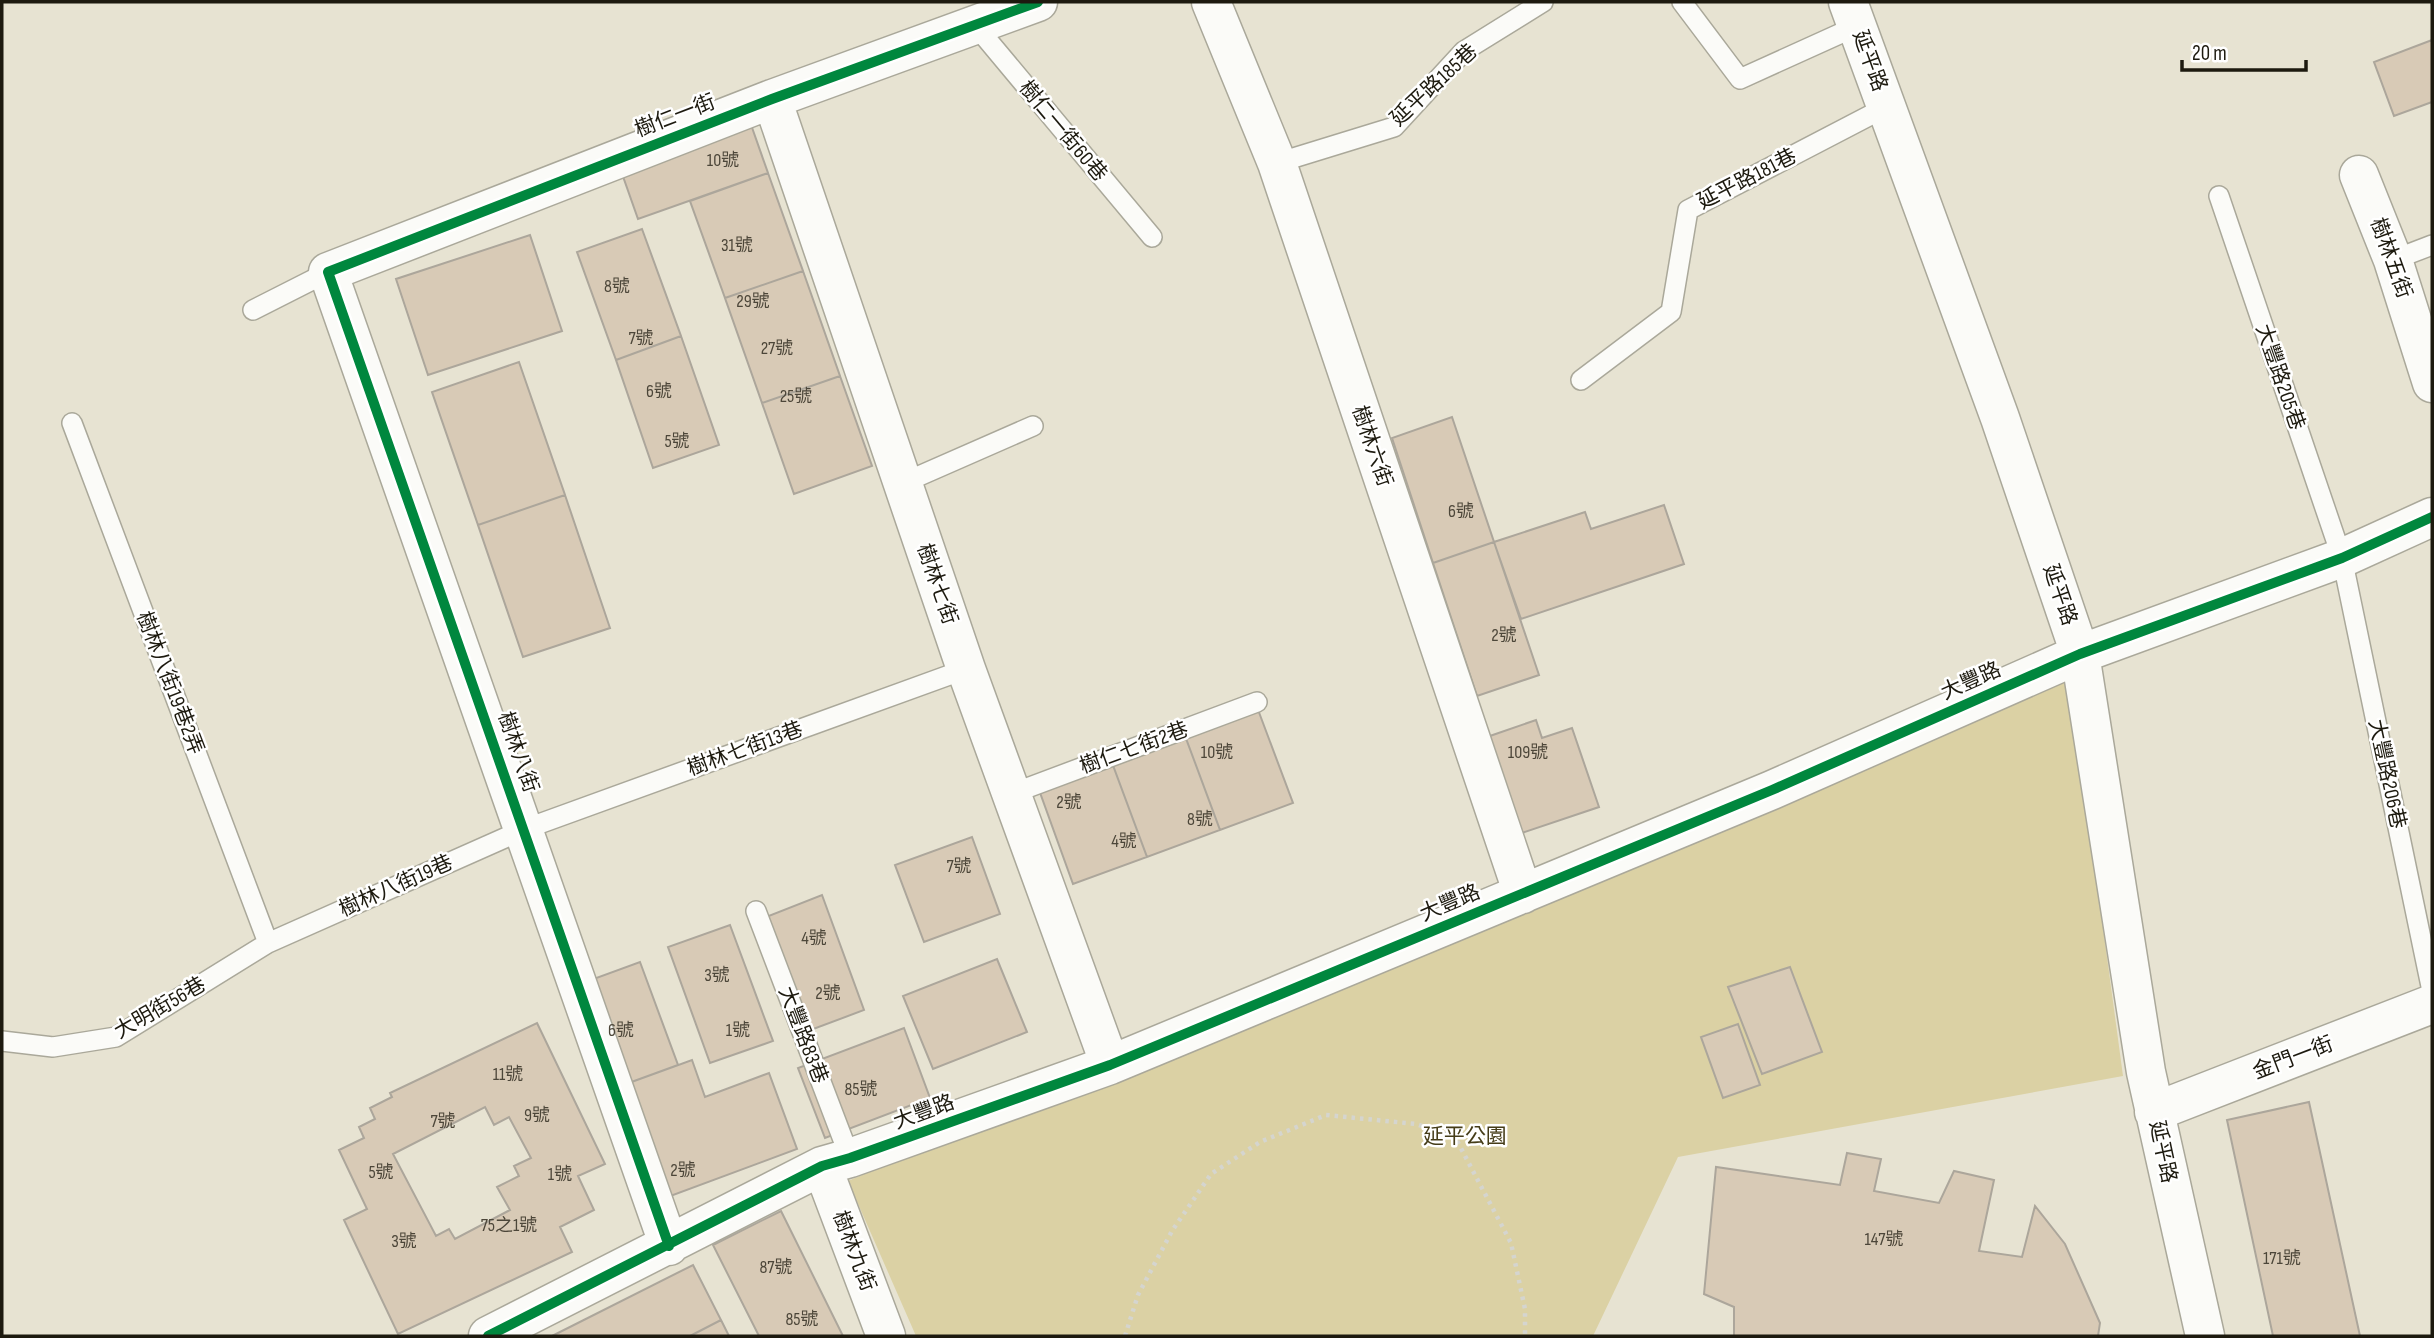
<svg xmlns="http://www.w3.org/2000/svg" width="2434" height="1338" font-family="'Sofia Sans Condensed','Noto Sans TC',sans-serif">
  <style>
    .green { fill: #dbd1a4 }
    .building { fill: #d8cab6; stroke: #aca69b; stroke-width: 2; fill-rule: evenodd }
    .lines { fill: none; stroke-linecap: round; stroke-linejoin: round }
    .lane-casing { stroke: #aaa89a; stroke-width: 22 }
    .street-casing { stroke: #aaa89a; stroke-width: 41 }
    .path { stroke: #d5d5cf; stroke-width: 4.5; stroke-dasharray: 3.5 5; stroke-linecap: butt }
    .lane { stroke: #fbfbf8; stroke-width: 19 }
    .street { stroke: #fbfbf8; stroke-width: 38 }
    .cycleway-casing { stroke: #fff; stroke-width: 15 }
    .cycleway { stroke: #00873e; stroke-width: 10 }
    .labels { text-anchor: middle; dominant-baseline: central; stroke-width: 5; stroke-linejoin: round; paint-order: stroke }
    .number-label { font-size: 18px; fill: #4c4639 }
    .street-label { font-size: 21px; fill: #1d1a0f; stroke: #fff }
    .park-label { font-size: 21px; fill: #453c18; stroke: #fff }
  </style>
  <rect width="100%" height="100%" fill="#e7e3d2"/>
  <path class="green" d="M2069 675 2123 1076 1678 1157 1593 1336H916L848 1181 1523 894Z"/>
  <path class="building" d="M2432 40V102L2394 116 2374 62Z
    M749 119 768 173 638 219 619 165Z
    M768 173 803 271 725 298 690 201Z
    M642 229 681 336 616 360 577 252Z
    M530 235 562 331 428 375 396 279Z
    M803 271 840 376 762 403 725 298Z
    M681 336 719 445 653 468 616 360Z
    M519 362 565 495 478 525 432 392Z
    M840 376 872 466 794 494 762 403Z
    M1452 417 1494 542 1433 563 1392 438Z
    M565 495 610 628 523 657 478 525Z
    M1664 505 1684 564 1521 619 1494 542 1585 512 1591 529Z
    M1494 542 1539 675 1477 696 1433 563Z
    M1257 707 1293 803 1220 830 1184 733Z
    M1536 720 1542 738 1572 728 1599 807 1513 836 1487 737Z
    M1184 733 1220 830 1147 857 1111 760Z
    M1111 760 1147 857 1073 884 1038 787Z
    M972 837 1000 914 924 942 895 865Z
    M822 895 864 1010 808 1031 766 917Z
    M730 925 773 1041 710 1063 668 947Z
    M997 959 1027 1032 933 1069 903 996Z
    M640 962 678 1065 615 1088 577 985Z
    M1790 967 1822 1052 1762 1074 1728 987Z
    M537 1023 605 1164 578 1176 594 1210 560 1227 572 1252 398 1334 344 1220 367 1209 339 1150 364 1138 359 1127 375 1119 370 1108 392 1097 390 1093ZM485 1107 494 1125 509 1117 531 1158 514 1166 519 1176 497 1187 510 1210 455 1239 449 1229 436 1236 393 1154Z
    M1738 1024 1760 1085 1723 1098 1701 1037Z
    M904 1028 930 1098 825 1138 798 1068Z
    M692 1060 705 1097 769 1073 797 1149 657 1201 615 1088Z
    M2309 1102 2360 1336H2273L2227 1120Z
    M1847 1153 1881 1159 1874 1191 1939 1203 1954 1171 1994 1180 1979 1251 2022 1257 2035 1206 2065 1244 2100 1323 2098 1336H1734V1307L1704 1294 1716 1167 1840 1185Z
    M781 1211 843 1336H759L713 1245Z
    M693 1265 721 1320 690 1336H552Z
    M721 1320 729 1336H690Z"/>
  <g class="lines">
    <g class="lane-casing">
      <path id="lane" d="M1682 2 1740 79 1857 26
        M975 25 1152 237
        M1277 163 1394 127 1464 51 1543 2
        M2219 196 2342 558 2432 991
        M2393 260 2432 245
        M253 310 328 272
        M1581 380 1671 312 1688 210 1886 107
        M72 423 268 943
        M903 483 1033 426
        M1011 794 1257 702
        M756 911 850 1158
        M2 1041 53 1047 116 1037 268 943 525 829 966 669"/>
    </g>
    <g class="street-casing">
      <path id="street" d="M1211 2 1277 163 1523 894
        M1848 2 2000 418 2080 654 2146 1072 2205 1336
        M772 99 966 669 1110 1065
        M2359 175 2393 260 2432 383
        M2154 1112 2432 1004
        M822 1166 886 1336
        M669 1246 328 272 772 99 1038 2
        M488 1336 822 1166 850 1158 1110 1065 1772 790 2080 654 2342 558 2432 517"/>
    </g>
    <path class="path" d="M1125 1336 1138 1295 1172 1231 1211 1174 1260 1142 1326 1115 1416 1124 1455 1137 1511 1243 1525 1309V1336"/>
    <use href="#lane" class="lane"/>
    <use href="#street" class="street"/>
    <g class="cycleway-casing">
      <path id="cycleway" d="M669 1246 328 272 772 99 1038 2
        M488 1336 822 1166 850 1158 1110 1065 1772 790 2080 654 2342 558 2432 517"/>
    </g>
    <use href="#cycleway" class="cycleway"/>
  </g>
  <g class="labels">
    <g class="number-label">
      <text x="723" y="160">10號</text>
      <text x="737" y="245">31號</text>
      <text x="617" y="286">8號</text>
      <text x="753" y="301">29號</text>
      <text x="641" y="338">7號</text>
      <text x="777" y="348">27號</text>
      <text x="659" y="391">6號</text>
      <text x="796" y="396">25號</text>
      <text x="677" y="441">5號</text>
      <text x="1461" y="511">6號</text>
      <text x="1504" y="635">2號</text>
      <text x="1217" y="752">10號</text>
      <text x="1528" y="752">109號</text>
      <text x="1069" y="802">2號</text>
      <text x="1200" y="819">8號</text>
      <text x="1124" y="841">4號</text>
      <text x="959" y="866">7號</text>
      <text x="814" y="938">4號</text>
      <text x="717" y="975">3號</text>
      <text x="828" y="993">2號</text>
      <text x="621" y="1030">6號</text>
      <text x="738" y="1030">1號</text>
      <text x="508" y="1074">11號</text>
      <text x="861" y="1089">85號</text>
      <text x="537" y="1115">9號</text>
      <text x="443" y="1121">7號</text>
      <text x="683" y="1170">2號</text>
      <text x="381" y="1172">5號</text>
      <text x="560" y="1174">1號</text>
      <text x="509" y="1225">75之1號</text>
      <text x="1884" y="1239">147號</text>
      <text x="404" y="1241">3號</text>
      <text x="2282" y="1258">171號</text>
      <text x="776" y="1267">87號</text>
      <text x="802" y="1319">85號</text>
    </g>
    <g class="street-label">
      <text transform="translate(1870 61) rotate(70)">延平路</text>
      <text transform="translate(1434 85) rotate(-43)">延平路185巷</text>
      <text transform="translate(675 116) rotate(-21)">樹仁一街</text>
      <text transform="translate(1063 131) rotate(50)">樹仁一街60巷</text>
      <text transform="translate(1747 179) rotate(-27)">延平路181巷</text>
      <text transform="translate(2391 258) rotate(70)">樹林五街</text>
      <text transform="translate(2280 377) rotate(71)">大豐路205巷</text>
      <text transform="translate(1372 446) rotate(71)">樹林六街</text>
      <text transform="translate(937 584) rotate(71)">樹林七街</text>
      <text transform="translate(2060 595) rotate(71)">延平路</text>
      <text transform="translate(1971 681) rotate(-24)">大豐路</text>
      <text transform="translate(170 683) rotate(69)">樹林八街19巷2弄</text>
      <text transform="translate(1134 748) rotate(-20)">樹仁七街2巷</text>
      <text transform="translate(745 749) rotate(-20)">樹林七街13巷</text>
      <text transform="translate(518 752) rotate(71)">樹林八街</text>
      <text transform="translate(2387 774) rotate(78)">大豐路206巷</text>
      <text transform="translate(396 886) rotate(-24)">樹林八街19巷</text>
      <text transform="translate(1450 903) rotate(-23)">大豐路</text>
      <text transform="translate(160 1008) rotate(-30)">大明街56巷</text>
      <text transform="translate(803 1035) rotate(69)">大豐路83巷</text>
      <text transform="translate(2293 1058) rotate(-21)">金門一街</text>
      <text transform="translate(924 1112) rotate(-20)">大豐路</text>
      <text transform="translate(2163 1152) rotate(78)">延平路</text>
      <text transform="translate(854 1251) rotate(69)">樹林九街</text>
    </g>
    <g class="park-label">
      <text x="1465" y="1136">延平公園</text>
    </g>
  </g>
  <rect width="2434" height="1338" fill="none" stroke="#1d1a0f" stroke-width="7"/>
  <path d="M2182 60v10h124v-10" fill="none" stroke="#1d1a0f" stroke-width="3.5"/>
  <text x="2192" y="60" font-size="21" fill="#1d1a0f" stroke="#ffffff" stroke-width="5" paint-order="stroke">20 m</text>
</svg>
